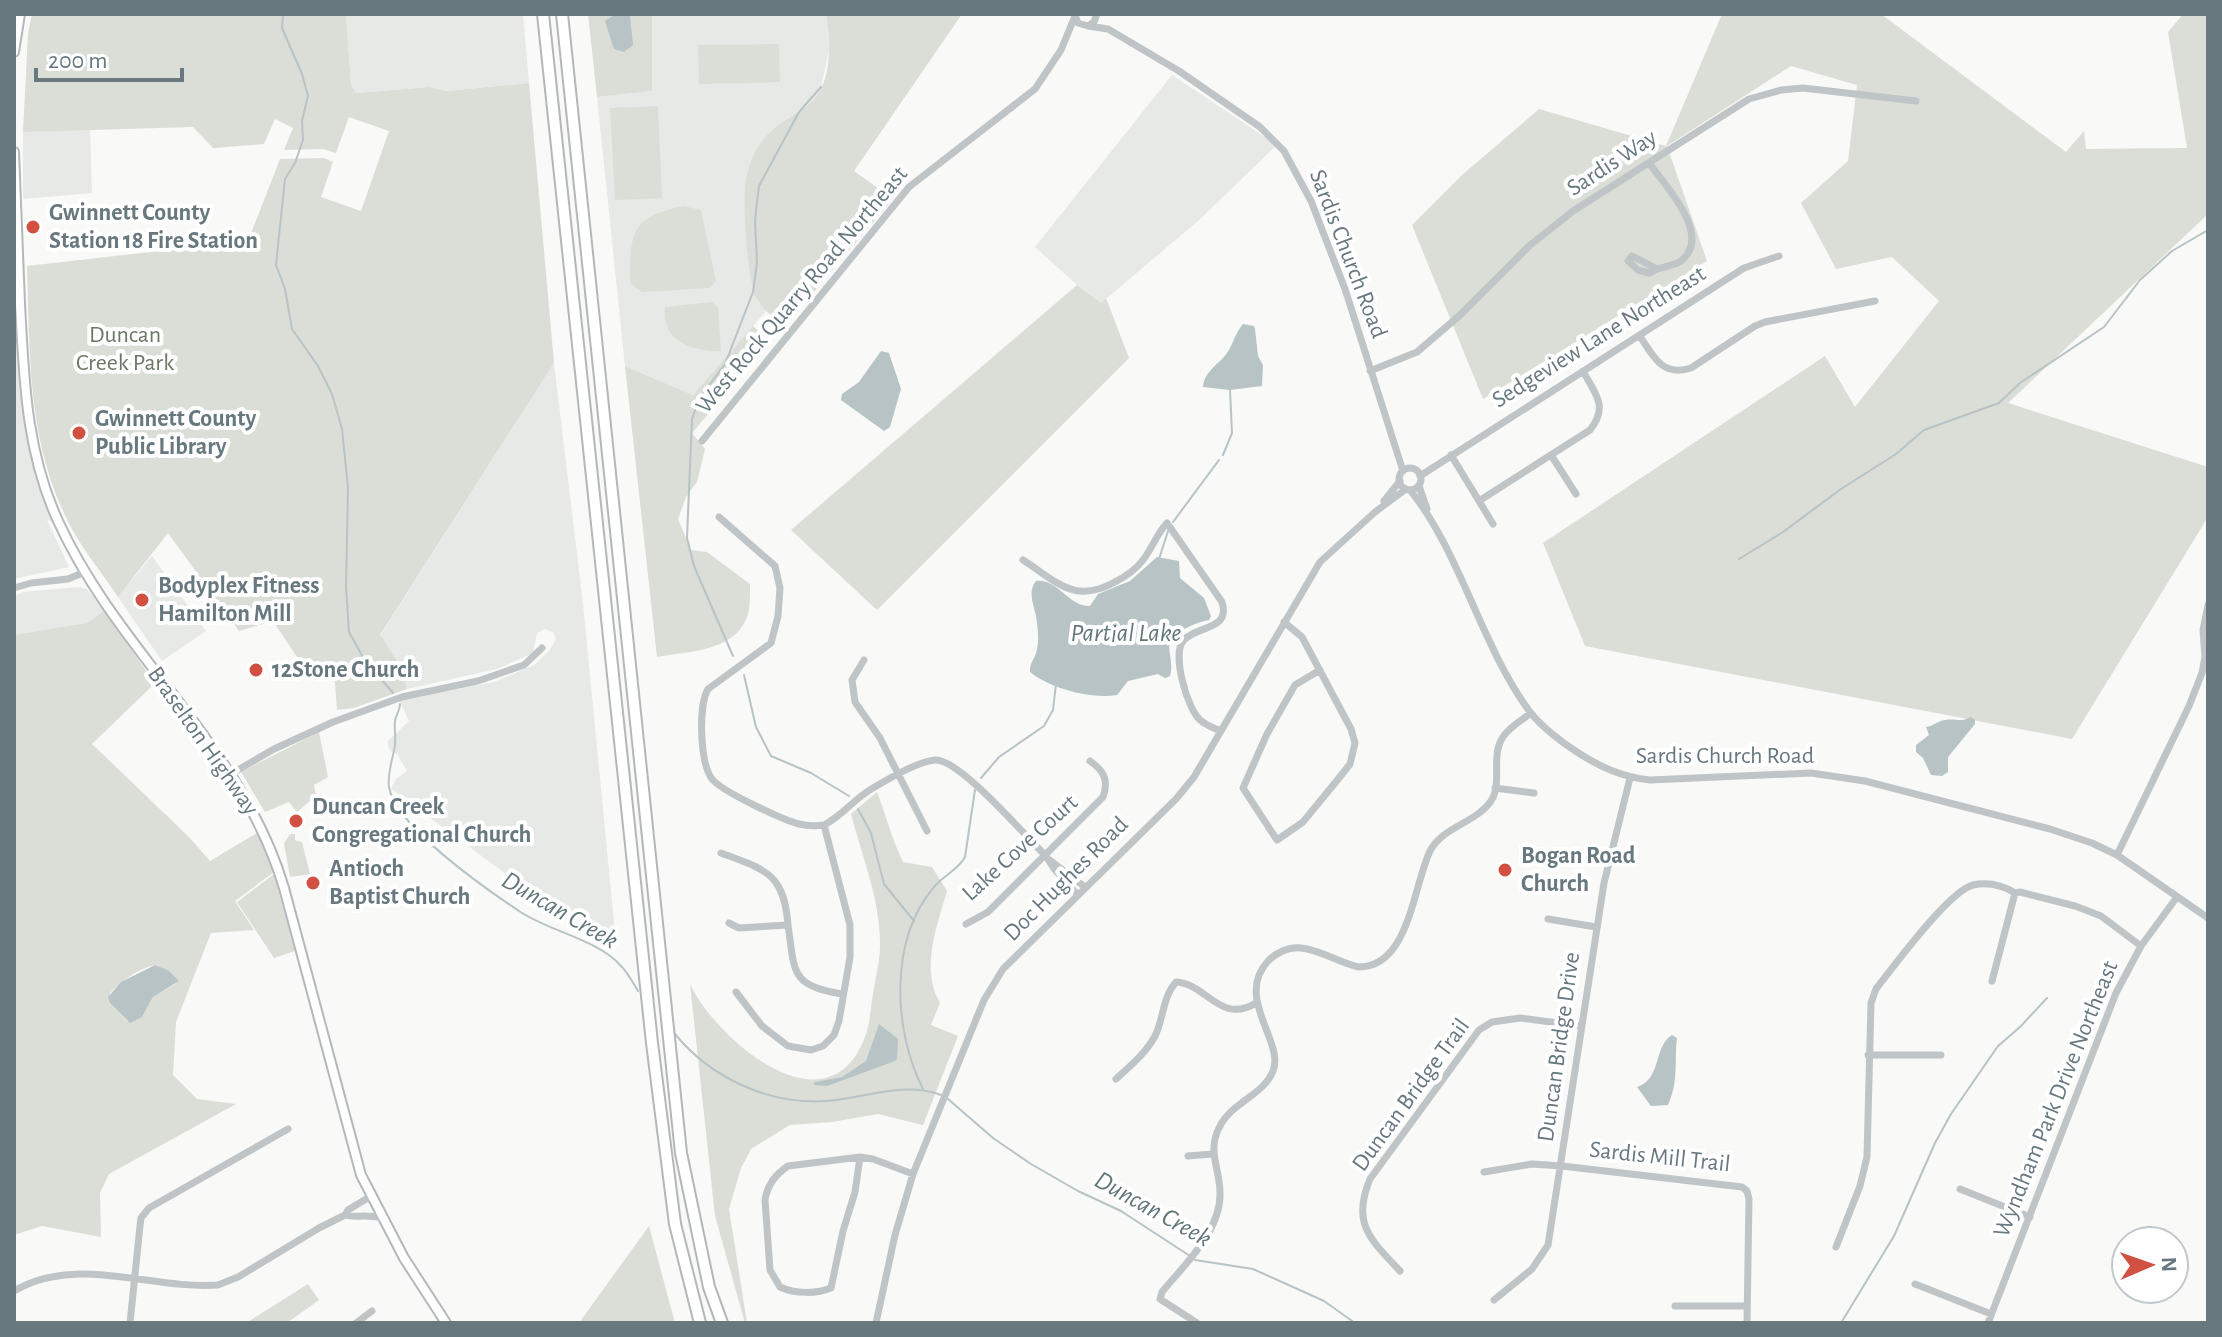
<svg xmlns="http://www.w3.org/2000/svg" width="2222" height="1337" font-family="'Alegreya Sans',sans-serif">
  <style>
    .built { fill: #e7e9e7 }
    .green { fill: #daded7; fill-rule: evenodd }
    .water { fill: #b7c3c5 }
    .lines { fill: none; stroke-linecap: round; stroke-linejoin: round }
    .stream { stroke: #b7c3c5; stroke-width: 2 }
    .major-casing { stroke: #b3b8bb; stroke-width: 12 }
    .highway-casing { stroke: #b3b7ba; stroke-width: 14 }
    .minor { stroke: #bfc4c6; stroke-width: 7 }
    .major { stroke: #fff; stroke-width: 8 }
    .highway { stroke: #fff; stroke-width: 10 }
    .poi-dot { fill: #d05141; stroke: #fff; stroke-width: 3 }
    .labels { text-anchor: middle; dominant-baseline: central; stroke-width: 8; stroke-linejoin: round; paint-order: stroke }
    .street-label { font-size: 24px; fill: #67787f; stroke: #fff }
    .poi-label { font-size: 24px; font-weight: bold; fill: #67787f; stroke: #fff; text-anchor: start }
    .park-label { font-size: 24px; fill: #6b7866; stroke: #fff }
    .water-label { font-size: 26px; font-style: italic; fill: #627678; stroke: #fff }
  </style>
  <rect width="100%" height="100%" fill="#f9f9f7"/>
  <path class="built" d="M346 14H523L529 83 447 91 429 87 356 93 351 84Z
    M652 14H826L828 26 829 51 819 95 809 105 787 119 757 301 767 310 693 395 625 366 597 97 651 91Z
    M1172 75 1277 145 1198 221 1101 303 1077 285 1035 247Z
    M90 129 92 193 23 199V132Z
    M14 272 17 274 24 412 61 525 47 520 69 567 14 579Z
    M554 363 583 604 615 932 545 903 391 789 396 779 407 771 397 754 391 752 388 746V741L409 721 400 701 494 682 534 665 549 651 556 639 553 632 544 629 537 633 533 653 497 669 407 689 402 668 380 636Z
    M152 556 206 631 162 661 118 597Z
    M78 587 87 589 105 610 87 623 14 635V596L23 592Z"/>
  <path class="green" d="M32 14H346L351 84 356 93 429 87 447 91 529 83 554 363 380 635 402 668 407 689 354 708 337 710 334 670 303 666 273 621 239 631 168 533 118 597C103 574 86 554 73 531 27 447 30 358 27 266L248 241 280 159 324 158 333 162 321 197 361 211 389 131 349 117 336 153 323 149 284 150 293 128 275 119 264 144 213 148 193 127 23 132 28 33Z
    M588 14H652V91L597 97Z
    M826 14H962L854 171 893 199 785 326C776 319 764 311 758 301 747 286 742 199 746 179 749 166 754 150 763 140 774 125 792 117 807 106 833 87 831 42 826 14Z
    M1722 14H1881L2066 152 2084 131 2086 149 2187 148 2168 32 2183 14H2208V214L2008 403 2208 467V517L2072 739 1585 646 1543 543 1825 356 1855 407 1939 301 1892 257 1836 269 1801 203 1848 161 1857 85 1791 66 1667 146 1707 261 1483 399 1412 225 1462 175 1539 109 1666 146Z
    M779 44 780 82 699 84 698 45Z
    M658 106 662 198 615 200 610 108Z
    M683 206 701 210 716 281 710 288 642 292 630 283C630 234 630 217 683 206Z
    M1077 285 1101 303 1106 298 1129 358 877 610 791 530Z
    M712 302 718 307 721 351C693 352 661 342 665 307Z
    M753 326 770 342 692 433 705 449 697 482 686 497 678 519 691 550 707 552 750 584C750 593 750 602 749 610 740 652 690 651 657 657L625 366 693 395Z
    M105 610 146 671 151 687 92 744 189 837 210 861 257 833 274 872 235 901 254 930 211 933 176 1022 173 1075 197 1099 236 1104 109 1174 100 1193 101 1237 42 1226 14 1235V635L87 623ZM155 965 168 970 177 983 153 997 142 1017 127 1021 110 1003V993C121 981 139 968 155 965Z
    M319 732 328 777 314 785 316 796 297 812 289 802 265 812 241 772Z
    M877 792C886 815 892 840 903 862L932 867 947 891C937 926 920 969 940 1003L931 1025 958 1036 923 1125 878 1114 832 1122 790 1125 751 1149 741 1168 729 1209 747 1323H745L715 1216 690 984C718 1043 833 1138 867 1031 870 1020 871 1006 873 994 875 979 880 962 880 946 881 902 862 856 851 814Z
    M290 834H295V840L302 842 310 874 290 877 284 843Z
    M274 874 295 951 274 958 237 902Z
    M649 1226 675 1323H579Z
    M308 1284 319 1300 287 1323H246Z"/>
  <path class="water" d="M616 14 630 16 633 45 624 52 614 49 605 21Z
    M1243 324 1254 326 1255 329 1258 356 1263 365 1262 386 1230 390 1203 387C1203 375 1215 366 1224 357 1233 347 1234 334 1243 324Z
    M881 351 889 353 901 389 890 427 884 431 841 400 842 394 859 382Z
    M1157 557 1179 561 1180 578 1204 598 1211 616 1209 620C1197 622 1175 631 1170 643 1167 651 1174 662 1170 676L1165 678 1158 674 1128 681 1117 695C1091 699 1051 689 1030 672 1029 663 1036 658 1037 649 1039 640 1038 631 1037 623 1036 608 1026 593 1036 581 1057 578 1069 607 1090 606L1098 594 1130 581Z
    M1971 717 1975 720V724L1948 757V772L1942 776 1931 775 1923 758 1916 752V745L1929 735 1926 727C1934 726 1937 721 1945 720 1956 718 1960 723 1971 717Z
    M155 965 168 970 179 981 153 997 142 1017 130 1023 110 1003 108 997 121 982Z
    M879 1024 898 1039 897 1059 895 1061 827 1086 814 1085 815 1082 842 1077 866 1061Z
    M1672 1035 1677 1038C1674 1063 1679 1080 1668 1105L1651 1106 1637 1087C1662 1079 1653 1047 1672 1035Z"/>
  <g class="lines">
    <path class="stream" d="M283 14 282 28 302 74 308 96 302 121 303 140 295 163 285 179 276 265 285 289 292 329 318 366 332 394 342 429 348 488 346 587 349 632 364 659 393 693
      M1223 455 1232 433 1230 390
      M1173 522 1219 460
      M1159 559 1168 531
      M1739 559 1783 532 1841 489 1896 454 1924 430 1999 403 2020 383 2104 327 2140 280 2172 251 2208 230
      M733 656 694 566 687 538 692 419 699 399 725 364 753 292 757 263 755 220 759 186 799 112 821 87
      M744 675 756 727 771 756 811 773 849 796
      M400 704C400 711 396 714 395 721 394 728 396 737 395 745 393 759 387 773 389 787 395 826 486 889 519 911 548 931 599 940 621 966 628 973 633 983 638 991
      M981 778 999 757 1044 726 1053 710 1056 684
      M858 809 871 833 884 884 914 921
      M675 1034C711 1078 769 1105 826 1101 865 1098 903 1081 941 1095
      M923 1089C893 1030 889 940 934 887 944 875 958 870 965 857L975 790
      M948 1099 993 1138 1031 1164 1078 1191 1121 1211 1190 1256
      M1195 1260 1253 1269 1324 1301 1355 1323
      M1841 1323 1894 1236 1935 1143 1951 1114 1998 1046 2020 1027 2047 998"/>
    <g class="major-casing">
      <path id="major" d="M14 52 20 14
        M14 152C16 202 18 253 20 304 24 379 26 453 59 523 119 654 243 747 284 888L361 1175 404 1258 446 1323"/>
    </g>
    <g class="highway-casing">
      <path id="highway" d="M543 14 652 1043 675 1224 700 1323
        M562 14 681 1153 709 1287 722 1323"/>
    </g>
    <path class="minor" d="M1075 16 1078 23 1088 26 1094 22 1097 14
      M1088 26 1108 29 1179 71 1260 127 1284 151 1311 201 1345 289 1403 471
      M1649 163C1666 186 1713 236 1681 261 1675 265 1664 267 1657 269L1632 256 1628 261 1638 270 1649 273 1657 269
      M1640 336C1653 357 1663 377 1691 368L1755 326 1765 322 1875 301
      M1370 371 1417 352 1459 316 1529 246 1573 211 1749 99 1781 90 1803 88 1916 101
      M702 441 909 187 1035 89 1061 50 1075 16
      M1451 455 1493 524
      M1551 455 1576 494
      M1399 479a11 11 0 1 1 22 0a11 11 0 1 1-22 0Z
      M1420 476 1744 268 1779 256
      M1419 486 1427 509
      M1410 490C1461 553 1481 646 1530 712 1541 726 1561 742 1577 752 1600 767 1622 777 1650 780L1811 773 1865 781 2050 829 2092 843 2117 855 2208 918
      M1384 501 1400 481
      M1479 501 1590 430C1609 406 1595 394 1583 371
      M719 517 775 566 780 588 778 616 771 643 708 689C698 706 700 763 712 779 721 791 783 820 799 824 807 826 816 826 824 825
      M1023 560C1056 581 1074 604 1113 583 1125 577 1135 571 1143 560 1152 549 1157 533 1167 523L1222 602C1231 631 1196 625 1183 641 1172 655 1187 707 1199 719 1205 725 1213 728 1221 731
      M14 588 31 583 68 579 85 572
      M1284 622 1302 637 1351 729 1355 743 1350 764 1339 778 1303 822 1277 840 1243 788 1267 734 1295 685 1320 670
      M864 660 852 680 855 702 880 738 927 831
      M231 774 274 749 333 722 402 697 478 681 524 665 542 648
      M1495 788 1534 793
      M721 853C766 870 784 873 788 925
      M2117 855 2189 706 2202 673 2205 657 2203 630 2208 605
      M1047 858 1085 887
      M1548 919 1596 927
      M729 923 739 928 788 925C795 973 790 985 842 994
      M966 924 988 912 1103 797C1109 780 1104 771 1090 761
      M1992 981 2015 893
      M736 992 762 1026 788 1046 811 1050 823 1046 834 1035 839 1021 850 957V925L824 825C843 815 855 798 873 788 888 779 919 761 935 760 959 758 1026 837 1046 856L1055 870 1077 894
      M1868 1055H1941
      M1116 1079C1130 1066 1146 1053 1155 1036 1164 1018 1162 998 1176 982 1206 983 1220 1025 1256 1003
      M1188 1156 1212 1154
      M860 1157 855 1192 843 1231 831 1288C817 1294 795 1294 780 1287L770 1270 765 1200C767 1186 776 1174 788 1166L860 1157 873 1159 913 1174
      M1484 1172 1532 1164 1562 1166 1742 1187 1747 1191 1749 1199 1747 1323
      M1960 1189 2030 1217
      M345 1215C353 1218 368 1214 382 1218
      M1836 1247 1860 1186 1867 1157 1871 1003 1876 989C1894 966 1949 891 1973 885 1988 882 2002 885 2015 893L2020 892 2075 906 2101 916 2141 946
      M1400 1271C1371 1240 1351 1224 1370 1179L1479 1030 1492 1022 1520 1018 1581 1026
      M1915 1284 1991 1314
      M14 1291C76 1254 151 1290 218 1285L238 1277 319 1228 345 1215 348 1210 371 1196
      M1494 1300 1532 1269 1548 1245 1604 883 1630 778
      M1675 1306H1747
      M130 1323 140 1226 141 1218 149 1208 288 1129
      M356 1323 372 1311
      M876 1323 895 1235 913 1174 984 1000 1003 969 1176 799 1194 777 1320 562 1375 512 1406 489
      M1197 1323 1160 1299 1162 1292C1185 1264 1221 1231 1220 1193 1220 1169 1207 1151 1219 1128 1231 1102 1264 1095 1273 1071 1285 1042 1234 998 1268 961 1276 953 1289 946 1301 948 1321 950 1340 963 1359 967 1409 967 1413 887 1430 851 1442 827 1476 823 1491 801 1503 783 1490 756 1503 737 1509 727 1522 720 1531 713
      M1988 1323 2116 993 2141 946 2177 897"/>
    <use href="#major" class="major"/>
    <use href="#highway" class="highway"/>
  </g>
  <g class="poi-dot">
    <circle cx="33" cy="227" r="8"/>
    <circle cx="79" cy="433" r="8"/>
    <circle cx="142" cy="600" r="8"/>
    <circle cx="256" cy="670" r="8"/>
    <circle cx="296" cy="821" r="8"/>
    <circle cx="1505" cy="870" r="8"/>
    <circle cx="313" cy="883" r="8"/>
  </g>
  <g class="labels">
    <g class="street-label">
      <text transform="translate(1612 163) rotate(-33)">Sardis Way</text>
      <text transform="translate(1348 254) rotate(69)">Sardis Church Road</text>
      <text transform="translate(802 290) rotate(-50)">West Rock Quarry Road Northeast</text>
      <text transform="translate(1599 337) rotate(-32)">Sedgeview Lane Northeast</text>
      <text transform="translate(203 741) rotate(55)">Braselton Highway</text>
      <text x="1725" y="756">Sardis Church Road</text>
      <text transform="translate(1020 848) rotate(-42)">Lake Cove Court</text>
      <text transform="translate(1066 879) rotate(-45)">Doc Hughes Road</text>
      <text transform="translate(1559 1047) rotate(-82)">Duncan Bridge Drive</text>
      <text transform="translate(1411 1095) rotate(-54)">Duncan Bridge Trail</text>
      <text transform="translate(2056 1099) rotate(-68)">Wyndham Park Drive Northeast</text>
      <text transform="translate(1660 1157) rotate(6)">Sardis Mill Trail</text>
    </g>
    <g class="poi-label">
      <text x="49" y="213">Gwinnett County<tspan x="49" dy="28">Station 18 Fire Station</tspan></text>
      <text x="95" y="419">Gwinnett County<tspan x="95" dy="28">Public Library</tspan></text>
      <text x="158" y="586">Bodyplex Fitness<tspan x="158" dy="28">Hamilton Mill</tspan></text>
      <text x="272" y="670">12Stone Church</text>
      <text x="312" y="807">Duncan Creek<tspan x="312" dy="28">Congregational Church</tspan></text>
      <text x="1521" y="856">Bogan Road<tspan x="1521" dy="28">Church</tspan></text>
      <text x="329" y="869">Antioch<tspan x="329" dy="28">Baptist Church</tspan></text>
    </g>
    <g class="park-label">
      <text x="125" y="335">Duncan<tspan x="125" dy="28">Creek Park</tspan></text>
    </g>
    <g class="water-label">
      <text x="1126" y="633">Partial Lake</text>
      <text transform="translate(560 910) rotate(30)">Duncan Creek</text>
      <text transform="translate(1153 1209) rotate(29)">Duncan Creek</text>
    </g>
  </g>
  <rect width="2222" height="1337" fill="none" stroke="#67787f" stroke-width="32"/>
  <g transform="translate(2150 1265) rotate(88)"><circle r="38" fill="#ffffff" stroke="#c2c9cc" stroke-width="2"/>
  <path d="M0-6L14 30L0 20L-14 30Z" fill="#d05141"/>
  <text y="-12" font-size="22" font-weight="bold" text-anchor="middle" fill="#67787f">N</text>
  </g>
  <path d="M36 68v12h146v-12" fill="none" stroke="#67787f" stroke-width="4"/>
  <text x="48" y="68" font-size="24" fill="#67787f" stroke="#ffffff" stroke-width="6" paint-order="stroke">200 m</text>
</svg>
